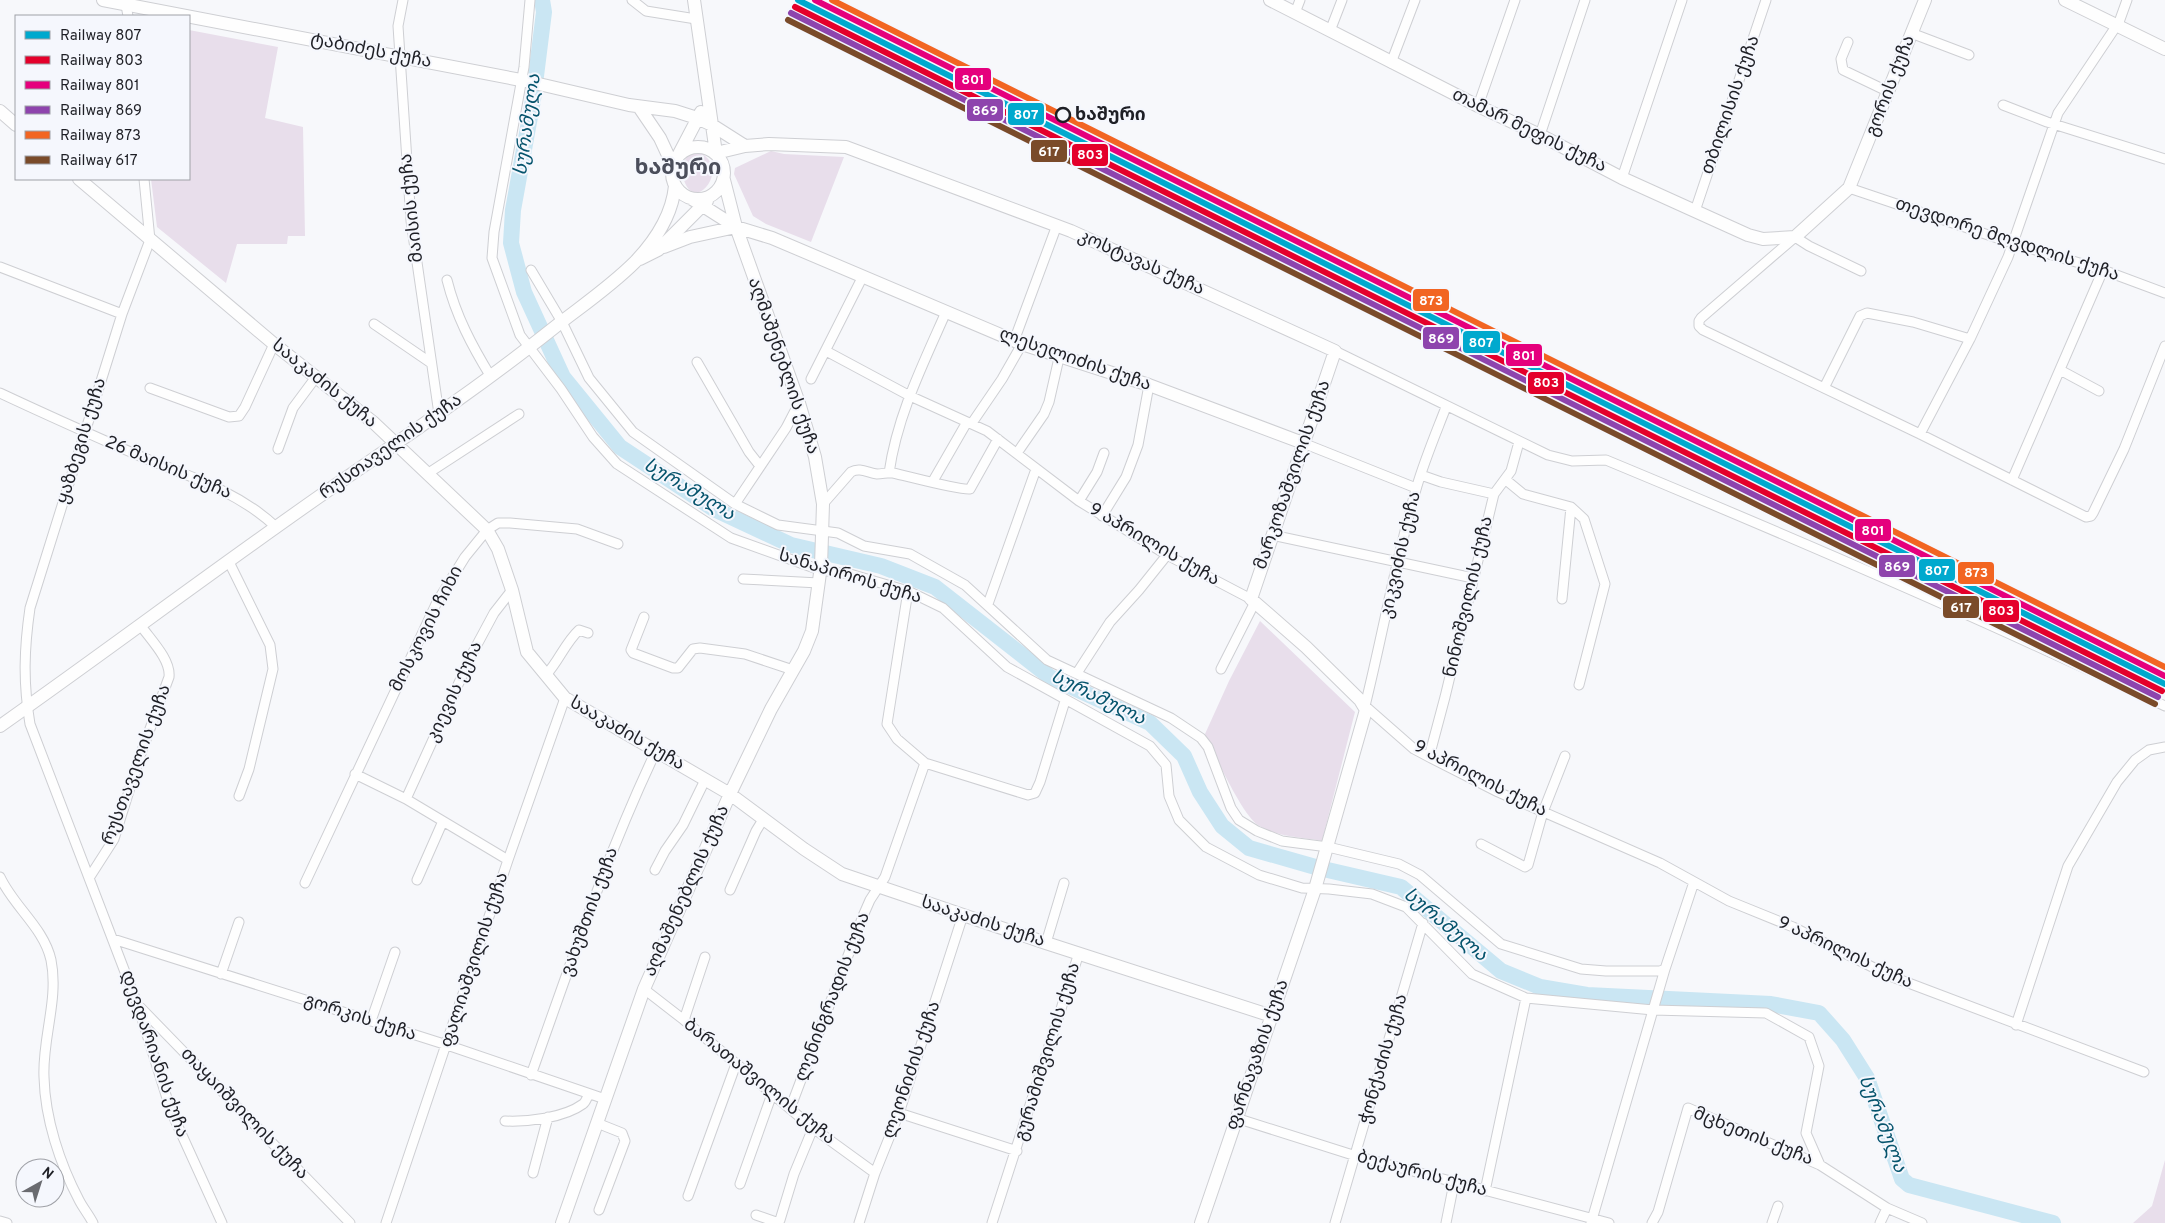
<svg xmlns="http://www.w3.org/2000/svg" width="2165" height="1223" font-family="Overpass,'Noto Sans Georgian',sans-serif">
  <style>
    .green { fill: #e8deeb }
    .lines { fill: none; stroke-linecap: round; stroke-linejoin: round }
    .river { stroke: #cae6f3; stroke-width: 16 }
    .street-casing { stroke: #cecfd3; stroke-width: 11 }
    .secondary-casing { stroke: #cecfd3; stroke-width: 14 }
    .street { stroke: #fefefe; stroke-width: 9 }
    .secondary { stroke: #fefefe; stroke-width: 12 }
    .rail { stroke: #d1d1d2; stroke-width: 2.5; stroke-dasharray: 6 6; stroke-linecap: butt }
    .rail-1-casing { stroke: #f5f7fd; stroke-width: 10 }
    .rail-2-casing { stroke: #f5f7fd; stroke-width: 10 }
    .rail-3-casing { stroke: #f5f7fd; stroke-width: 10 }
    .rail-4-casing { stroke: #f5f7fd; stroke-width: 10 }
    .rail-5-casing { stroke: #f5f7fd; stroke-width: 10 }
    .rail-6-casing { stroke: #f5f7fd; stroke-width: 10 }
    .rail-1 { stroke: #00a9ce; stroke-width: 6 }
    .rail-2 { stroke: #e4002b; stroke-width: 6 }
    .rail-3 { stroke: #e5007d; stroke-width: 6 }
    .rail-4 { stroke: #8e44ad; stroke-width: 6 }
    .rail-5 { stroke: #f26522; stroke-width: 6 }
    .rail-6 { stroke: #7a4b2a; stroke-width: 6 }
    .stop-dot { fill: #f5f7fd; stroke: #1e1f25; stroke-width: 2.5 }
    .labels { text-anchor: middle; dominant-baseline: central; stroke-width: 4; stroke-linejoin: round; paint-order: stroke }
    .street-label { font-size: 18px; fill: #1e1f25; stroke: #f5f7fd }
    .stop-label { font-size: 18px; font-weight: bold; fill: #1e1f25; stroke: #f5f7fd; text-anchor: start }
    .water-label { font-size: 19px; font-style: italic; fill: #06546d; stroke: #f5f7fd }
    .district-label { font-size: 22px; font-weight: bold; fill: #4b4e5b; stroke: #f5f7fd }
    .line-badge { stroke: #f5f7fd; stroke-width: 2 }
    .badge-label { font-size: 14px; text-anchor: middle; font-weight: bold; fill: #fff }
  </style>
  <rect width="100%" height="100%" fill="#f7f8fb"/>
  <path class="green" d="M189 30 278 47 265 118 303 127 305 236H288L287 244H237L226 283 157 227 151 179H189Z
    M771 151 784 154 844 157 811 242 766 224 753 216 734 174 735 168Z
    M699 152C731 167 697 212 685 183 683 178 683 169 683 163L689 154Z
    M1260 621 1355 712 1322 841C1301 837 1276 837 1258 825 1242 815 1214 753 1205 734L1229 681Z
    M2165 1160V1223H2133L2152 1206Z"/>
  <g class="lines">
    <path class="river" d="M542 0 544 12 533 100 513 210 511 243 524 292 563 377 620 447 714 509 791 545 881 566 935 587 1050 677 1150 723 1184 756 1200 792 1222 826 1249 848 1319 868 1401 887 1501 971 1540 987 1587 995 1771 1004 1819 1013 1843 1040 1867 1078 1902 1179 1909 1185 2053 1223"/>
    <g class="street-casing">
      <path id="street" d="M125 0 128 16
        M403 0 398 26 411 221 439 414
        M530 0 524 67 494 232 492 258 520 335 561 389 593 437 617 464 731 538 820 570 850 574 908 591 943 608 1007 667 1150 746 1166 765 1169 796 1179 820 1206 847 1259 875 1302 888 1329 889 1372 894 1406 907 1472 974 1526 998 1653 1010 1766 1013 1809 1037 1819 1066 1806 1133 1820 1165
        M632 0 646 11 696 19
        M1295 13 1300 0
        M2118 25 2127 0
        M1330 31 1342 0
        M1911 33 1969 55
        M1848 42 1841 59 1843 70 1889 92
        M1391 63 1415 0
        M2003 105 2047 122 2165 159
        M1478 106 1515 0
        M1540 135 1585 0
        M1622 178 1682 0
        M144 179 150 240 122 314 30 608C24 649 23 683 30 724L138 1006 171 1111 222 1223
        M1849 188 2012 243 2103 270 2165 293
        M1695 211 1766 0
        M0 267 122 314
        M531 270 562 322 589 378 633 432 735 504 778 525 838 533 864 546 910 554 965 585 1047 660 1171 718 1201 738 1208 747 1231 808 1239 820 1257 831 1282 841 1328 847 1399 864 1420 875 1501 944 1581 969 1606 971H1660L1665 969
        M1861 271 1809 246 1795 237 1701 318 1699 321V326L1703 330 1920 434 2086 517 2091 516 2093 513 2124 449 2165 346
        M447 280C456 316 472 346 491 377
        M374 324 431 363
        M1014 341 1057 225
        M826 351 910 396 987 431 1079 501 1167 555 1251 599
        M1335 351 1548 455 1572 461 1606 460C1794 538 1981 618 2165 706
        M697 362 749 452 760 466
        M2060 370 2099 391
        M811 379 863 276
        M150 388 229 417 239 416 245 407 274 344
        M1824 388 1860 316 1867 313 1913 322 1970 339
        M0 393C47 415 94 436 142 457 189 476 239 492 276 527
        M1446 407C1436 433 1425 459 1417 486 1396 558 1383 633 1365 706L1414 749 1429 757 1498 792 1660 863 1729 901 1793 927 1890 976 2144 1072
        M972 423 1002 379 1022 344
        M1920 434 1970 339 2008 257 2058 113 2117 25
        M1303 443 1416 488
        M278 449 293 408 316 377
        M1017 453 1044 414 1049 402 1059 358
        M889 473C897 416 923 364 946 312
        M427 474 519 414
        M1421 475 1441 482 1494 494
        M1506 480 1523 494 1571 507 1584 519 1605 584 1579 685
        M2012 480 2103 270
        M933 481 967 422
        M1079 501 1097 472 1104 453
        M735 504 786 428 799 403
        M823 504 851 472C860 467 868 473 877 474 883 474 888 472 893 473 907 476 962 491 970 489L998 439
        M1102 516 1126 477 1138 445 1149 385
        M1272 535 1473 578
        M229 562 270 645 273 669 249 769 239 796
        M743 579 819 583
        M908 591 887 724 897 739 925 763 1028 795 1035 793 1040 782 1065 701
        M1562 599 1571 507
        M988 604 1036 469
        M644 617 631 650 633 653 673 668H678L693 649 700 648 745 654 793 670
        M1221 669 1255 602
        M1077 673 1110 622 1139 590 1167 555
        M546 675C559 661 565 643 579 630L588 633
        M1429 757 1445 697 1494 494 1511 471 1519 442
        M355 774 406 799 508 860
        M406 799 472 654 494 613 512 590
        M1481 844 1525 867 1528 865 1543 812 1565 756
        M655 870 665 851 683 825 705 780
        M0 877C14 907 44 928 51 960 59 999 42 1039 44 1077 45 1119 60 1164 79 1200 83 1208 89 1215 93 1223
        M89 878 114 839 140 756 169 677C171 660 151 640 141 626
        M417 880 443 821
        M305 883 437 602 465 557 487 530 498 523H510L577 529 618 544
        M730 890 756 831 764 818
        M113 939 447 1045 605 1099
        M1046 943 1064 883
        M221 974 239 922
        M644 989 684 1020 813 1128 875 1173
        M140 1007 350 1223
        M684 1020 705 957
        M371 1021 395 952
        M2016 1025 2068 866 2117 782 2135 760 2149 750 2165 747
        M531 1075C570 966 606 856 656 751
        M790 1109 863 916 870 900 885 877 925 763
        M899 1113 1017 1151
        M1236 1118 1356 1156 1609 1223
        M505 1121C527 1122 564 1118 583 1104 586 1102 587 1097 589 1094
        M597 1123 622 1133 625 1141 599 1210
        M533 1173 548 1117
        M740 1184 772 1094
        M1485 1191 1526 998
        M688 1196 736 1064
        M756 1215 776 1222 780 1220 794 1174 813 1128
        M0 1221 7 1223
        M386 1223 508 860 565 698
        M859 1223 875 1173 899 1113 963 915
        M992 1223 1079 953
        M1335 1223 1423 923
        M1446 1223 1454 1183
        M1591 1223 1665 969 1694 882
        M1652 1223 1658 1212 1688 1108 1820 1165 1887 1208 1922 1223
        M1772 1223 1778 1206
        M1880 1223 1887 1208"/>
    </g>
    <g class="secondary-casing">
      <path id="secondary" d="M103 0 526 81 629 105 675 111 697 118 712 125 745 146
        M694 0 716 153 745 146 769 144 846 147 1071 231 1335 351 1251 599 1306 647 1360 700 1366 710 1315 889 1201 1223
        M1270 0 1478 106 1540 135 1622 178 1748 235 1763 239 1795 237 1849 188 1925 0
        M2065 0 2165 49
        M639 107 660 138 673 166
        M0 111 16 125
        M672 173a26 26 0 1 1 52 0a26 26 0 1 1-52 0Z
        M679 154 701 112
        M79 179 274 344 374 423 487 530 498 549 512 590 527 652 565 698 730 794 804 849 842 874 1046 943 1272 1016
        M692 199 736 227 772 238 1022 344 1149 385 1303 443
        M664 247 690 237 736 227
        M640 259 658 250 707 201
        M0 726C115 645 227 560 343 480 417 429 490 379 560 323 586 303 612 285 635 262 656 240 672 216 675 186
        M562 1223 644 989 730 794 771 709 804 651 812 631 821 566 823 504 815 457 799 403 736 227 724 180"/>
    </g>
    <use href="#street" class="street"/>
    <use href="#secondary" class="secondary"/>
    <path class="rail" d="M831 0 2013 590 2083 635"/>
    <g class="rail-1-casing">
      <path id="rail-1" d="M798 0 2165 684"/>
    </g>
    <g class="rail-2-casing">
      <path id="rail-2" d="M795 7 2162 691"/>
    </g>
    <g class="rail-3-casing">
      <path id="rail-3" d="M815 0 2165 676"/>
    </g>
    <g class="rail-4-casing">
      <path id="rail-4" d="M791 13 2158 697"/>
    </g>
    <g class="rail-5-casing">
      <path id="rail-5" d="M832 0 2165 667"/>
    </g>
    <g class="rail-6-casing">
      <path id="rail-6" d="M788 20 2155 704"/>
    </g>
    <use href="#rail-1" class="rail-1"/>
    <use href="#rail-2" class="rail-2"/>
    <use href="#rail-3" class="rail-3"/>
    <use href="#rail-4" class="rail-4"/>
    <use href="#rail-5" class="rail-5"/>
    <use href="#rail-6" class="rail-6"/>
  </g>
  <circle class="stop-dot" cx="1063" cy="115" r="7"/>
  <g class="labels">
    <g class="street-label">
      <text transform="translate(371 51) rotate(11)">ტაბიძეს ქუჩა</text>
      <text transform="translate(1891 86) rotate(-69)">გორის ქუჩა</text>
      <text transform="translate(1731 105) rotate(-71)">თბილისის ქუჩა</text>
      <text transform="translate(1529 131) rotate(26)">თამარ მეფის ქუჩა</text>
      <text transform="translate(412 208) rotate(-96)">მაისის ქუჩა</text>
      <text transform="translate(2007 240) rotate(18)">თევდორე მღვდლის ქუჩა</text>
      <text transform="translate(1141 263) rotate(24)">კოსტავას ქუჩა</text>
      <text transform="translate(1075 360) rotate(19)">ლესელიძის ქუჩა</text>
      <text transform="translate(783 366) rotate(71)">აღმაშენებლის ქუჩა</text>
      <text transform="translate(324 384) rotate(39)">სააკაძის ქუჩა</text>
      <text transform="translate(82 441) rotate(-73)">ყაზბეგის ქუჩა</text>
      <text transform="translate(391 447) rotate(-35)">რუსთაველის ქუჩა</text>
      <text transform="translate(168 468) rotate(23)">26 მაისის ქუჩა</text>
      <text transform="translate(1293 475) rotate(-71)">მარკოზაშვილის ქუჩა</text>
      <text transform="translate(1154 545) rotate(30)">9 აპრილის ქუჩა</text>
      <text transform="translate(1401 555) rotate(-77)">კიკვიძის ქუჩა</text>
      <text transform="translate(850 577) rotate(17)">სანაპიროს ქუჩა</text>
      <text transform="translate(1469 597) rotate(-77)">ნინოშვილის ქუჩა</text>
      <text transform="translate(427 629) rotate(-63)">მოსკოვის ჩიხი</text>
      <text transform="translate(455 692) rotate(-65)">კიევის ქუჩა</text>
      <text transform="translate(627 734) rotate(30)">სააკაძის ქუჩა</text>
      <text transform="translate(137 765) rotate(-70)">რუსთაველის ქუჩა</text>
      <text transform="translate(1480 779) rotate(27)">9 აპრილის ქუჩა</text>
      <text transform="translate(687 891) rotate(-66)">აღმაშენებლის ქუჩა</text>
      <text transform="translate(590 912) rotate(-70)">ვახუშთის ქუჩა</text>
      <text transform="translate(983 922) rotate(18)">სააკაძის ქუჩა</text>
      <text transform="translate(1845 953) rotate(25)">9 აპრილის ქუჩა</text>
      <text transform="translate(475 960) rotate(-72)">ფალიაშვილის ქუჩა</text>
      <text transform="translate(833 997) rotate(-69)">ლენინგრადის ქუჩა</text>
      <text transform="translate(360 1018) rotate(18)">გორკის ქუჩა</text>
      <text transform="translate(1048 1052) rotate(-73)">გურამიშვილის ქუჩა</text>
      <text transform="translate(154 1054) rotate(71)">დევდარიანის ქუჩა</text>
      <text transform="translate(1258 1055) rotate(-71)">ფარნავაზის ქუჩა</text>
      <text transform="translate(1384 1059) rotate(-74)">ჭონქაძის ქუჩა</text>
      <text transform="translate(912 1070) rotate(-71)">ლეონიძის ქუჩა</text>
      <text transform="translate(759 1082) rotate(39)">ბარათაშვილის ქუჩა</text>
      <text transform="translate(244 1114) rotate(46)">თაყაიშვილის ქუჩა</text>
      <text transform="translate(1753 1137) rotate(22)">მცხეთის ქუჩა</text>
      <text transform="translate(1422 1174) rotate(15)">ბექაურის ქუჩა</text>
    </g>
    <g class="stop-label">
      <text x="1075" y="115">ხაშური</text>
    </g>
    <g class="water-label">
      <text transform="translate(528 125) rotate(-82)">სურამულა</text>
      <text transform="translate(689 490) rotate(31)">სურამულა</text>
      <text transform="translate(1098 698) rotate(26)">სურამულა</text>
      <text transform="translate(1445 925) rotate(40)">სურამულა</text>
      <text transform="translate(1882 1124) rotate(69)">სურამულა</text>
    </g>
    <g class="district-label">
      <text x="678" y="168">ხაშური</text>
    </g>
  </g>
  <g class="line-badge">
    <rect x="954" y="67" width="38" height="24" rx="5" fill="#e5007d"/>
    <rect x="966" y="98" width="38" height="24" rx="5" fill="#8e44ad"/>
    <rect x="1007" y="102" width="38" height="24" rx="5" fill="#00a9ce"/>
    <rect x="1030" y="139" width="38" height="24" rx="5" fill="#7a4b2a"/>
    <rect x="1071" y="143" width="38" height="24" rx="5" fill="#e4002b"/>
    <rect x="1412" y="288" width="38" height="24" rx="5" fill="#f26522"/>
    <rect x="1422" y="326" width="38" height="24" rx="5" fill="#8e44ad"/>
    <rect x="1462" y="330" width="39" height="24" rx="5" fill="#00a9ce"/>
    <rect x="1505" y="343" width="38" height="24" rx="5" fill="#e5007d"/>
    <rect x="1527" y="371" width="38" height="24" rx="5" fill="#e4002b"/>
    <rect x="1854" y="518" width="38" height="24" rx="5" fill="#e5007d"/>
    <rect x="1878" y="554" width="38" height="24" rx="5" fill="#8e44ad"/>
    <rect x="1918" y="558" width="38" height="24" rx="5" fill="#00a9ce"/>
    <rect x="1957" y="561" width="38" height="24" rx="5" fill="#f26522"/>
    <rect x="1942" y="595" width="38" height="24" rx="5" fill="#7a4b2a"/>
    <rect x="1982" y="599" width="38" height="24" rx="5" fill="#e4002b"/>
  </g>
  <g class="badge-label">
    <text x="973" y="84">801</text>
    <text x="985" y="115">869</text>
    <text x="1026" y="119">807</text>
    <text x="1049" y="156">617</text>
    <text x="1090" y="159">803</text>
    <text x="1431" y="305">873</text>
    <text x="1441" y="343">869</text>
    <text x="1481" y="347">807</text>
    <text x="1524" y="360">801</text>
    <text x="1546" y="387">803</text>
    <text x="1873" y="535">801</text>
    <text x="1897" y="571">869</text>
    <text x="1937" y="575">807</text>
    <text x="1976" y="577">873</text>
    <text x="1961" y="612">617</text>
    <text x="2001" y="615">803</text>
  </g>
  <rect x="15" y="15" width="175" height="165" fill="#f5f7fd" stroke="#9fa1a7"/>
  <rect x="25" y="31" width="25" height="8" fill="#00a9ce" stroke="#9fa1a7"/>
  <text x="60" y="40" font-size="15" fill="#1e1f25">Railway 807</text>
  <rect x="25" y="56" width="25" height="8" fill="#e4002b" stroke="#9fa1a7"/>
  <text x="60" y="65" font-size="15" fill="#1e1f25">Railway 803</text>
  <rect x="25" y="81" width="25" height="8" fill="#e5007d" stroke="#9fa1a7"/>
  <text x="60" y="90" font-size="15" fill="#1e1f25">Railway 801</text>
  <rect x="25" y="106" width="25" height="8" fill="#8e44ad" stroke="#9fa1a7"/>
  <text x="60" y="115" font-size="15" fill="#1e1f25">Railway 869</text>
  <rect x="25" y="131" width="25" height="8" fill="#f26522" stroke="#9fa1a7"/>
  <text x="60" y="140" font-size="15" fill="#1e1f25">Railway 873</text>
  <rect x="25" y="156" width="25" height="8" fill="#7a4b2a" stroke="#9fa1a7"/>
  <text x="60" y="165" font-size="15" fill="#1e1f25">Railway 617</text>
  <g transform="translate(40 1183) rotate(39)"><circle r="24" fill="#f5f7fd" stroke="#9fa1a7"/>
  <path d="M0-4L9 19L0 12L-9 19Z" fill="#6a6b70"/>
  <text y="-8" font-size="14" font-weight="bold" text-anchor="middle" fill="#1e1f25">N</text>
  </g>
</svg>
